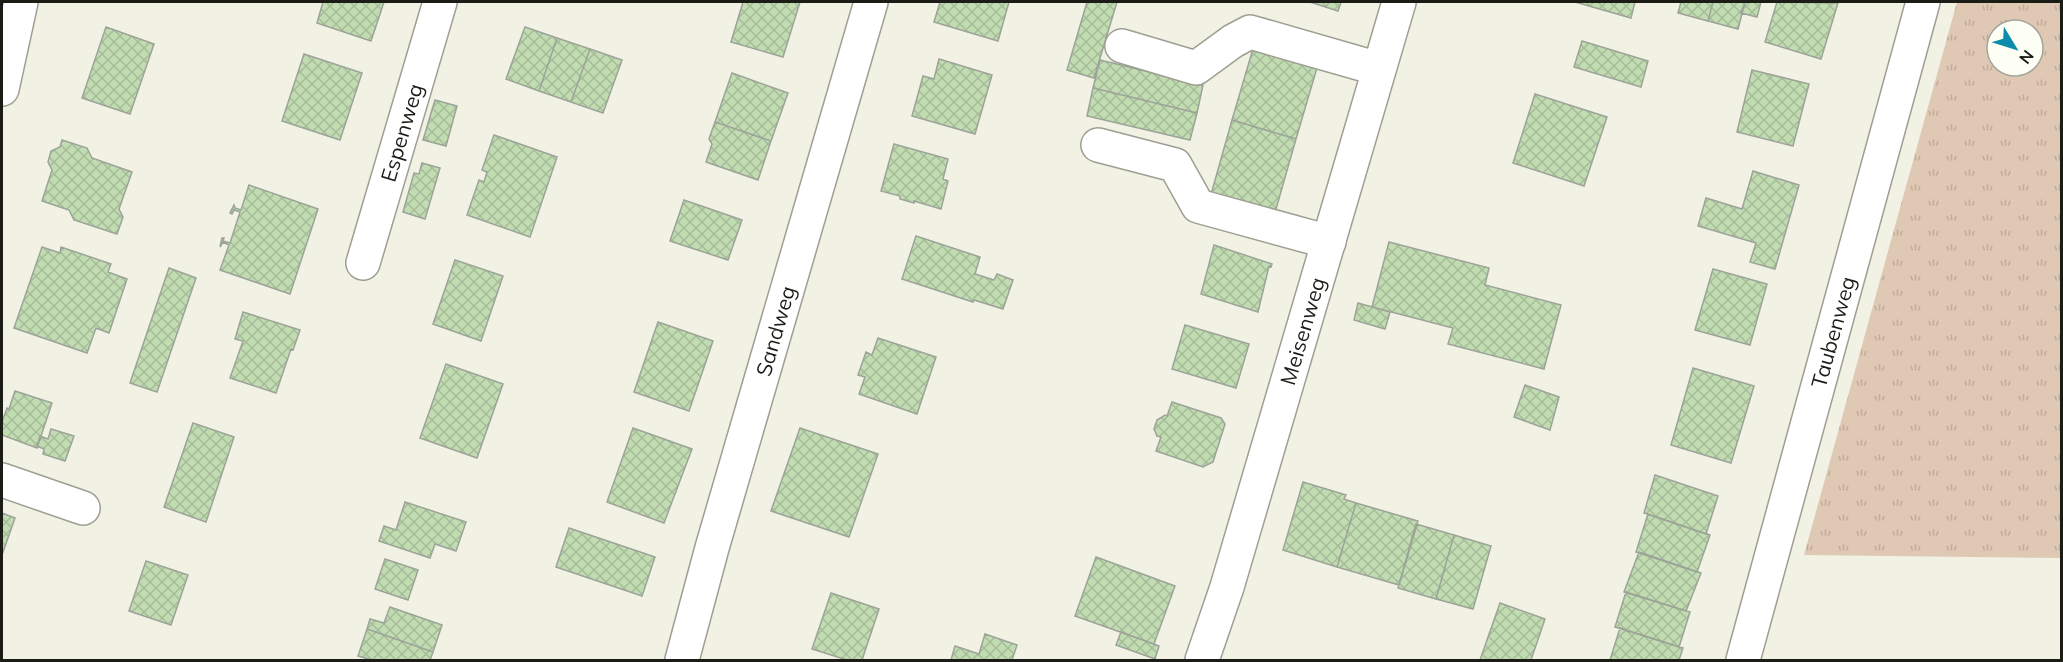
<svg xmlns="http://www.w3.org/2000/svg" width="2063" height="662" font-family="Mulish,sans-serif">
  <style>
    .grass { fill: url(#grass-tufts); fill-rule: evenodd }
    .building { fill: url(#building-cross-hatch); stroke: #9ca398; stroke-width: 1.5 }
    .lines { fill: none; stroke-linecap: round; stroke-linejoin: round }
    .minor-casing { stroke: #9e9f93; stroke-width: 36 }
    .minor { stroke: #fff; stroke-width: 33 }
    .labels { text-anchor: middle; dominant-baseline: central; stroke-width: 4.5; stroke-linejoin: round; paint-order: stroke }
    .street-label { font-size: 21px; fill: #1c1c17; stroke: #fefff4 }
  </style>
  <defs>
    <pattern id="grass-tufts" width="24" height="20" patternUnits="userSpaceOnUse" patternTransform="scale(1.5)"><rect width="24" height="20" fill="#dfc9b4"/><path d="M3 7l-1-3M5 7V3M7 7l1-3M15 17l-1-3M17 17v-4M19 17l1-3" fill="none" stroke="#bfac9a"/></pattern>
    <pattern id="building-cross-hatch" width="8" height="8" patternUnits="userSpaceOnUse" patternTransform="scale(1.5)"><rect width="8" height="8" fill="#c2dcb2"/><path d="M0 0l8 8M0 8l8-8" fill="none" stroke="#a6bc98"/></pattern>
  </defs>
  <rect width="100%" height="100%" fill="#f1f2e4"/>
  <path class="grass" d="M1957 2H2061V558L1804 555ZM1997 30H2033V66H1997Z"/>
  <path class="building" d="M323 2H384L371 41 317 23Z
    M743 2H800L783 57 731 42Z
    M940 2H1009L998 41 934 22Z
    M1087 2H1117L1094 78 1067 70Z
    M1310 2H1341L1338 11Z
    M1575 2H1635L1631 18Z
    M1681 2H1713L1708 21 1678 13Z
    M1713 2H1745L1738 29 1708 21Z
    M1745 2H1761L1757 17 1741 13Z
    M1777 2 1838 3 1821 59 1765 42Z
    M106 27 154 44 130 114 82 98Z
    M525 27 557 38 539 91 506 79Z
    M557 38 590 49 571 102 539 91Z
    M1582 41 1648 61 1641 87 1574 67Z
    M1255 42 1319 61 1296 139 1232 120Z
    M590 49 622 60 603 113 571 102Z
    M304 54 362 73 340 140 282 121Z
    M939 59 992 75 975 134 912 116 923 76 934 79Z
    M1100 60 1203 85 1197 113 1093 88Z
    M1752 70 1809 84 1793 146 1737 132Z
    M732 73 788 93 771 141 715 122Z
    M1093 88 1197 113 1190 140 1087 116Z
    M1535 94 1607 117 1584 186 1513 163Z
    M435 100 457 106 446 146 423 140Z
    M1232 120 1296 139 1274 216 1210 198Z
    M715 122 771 141 758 180 706 162 712 144 709 139Z
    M494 135 557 157 530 237 467 215 479 180 484 182 487 172 482 170Z
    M62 140 87 148 92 158 132 172 119 209 123 217 117 234 74 220 69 210 42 201 52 170 48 162 51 151 60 147Z
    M894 144 948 159 943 179 948 181 941 209 914 201V203L900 199V196L881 191Z
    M422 163 440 168 425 219 403 212 414 173 419 174Z
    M1753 171 1799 185 1775 269 1750 262 1756 243 1698 226 1706 198 1742 209Z
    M249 185 318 209 290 294 220 270 229 245 223 242 220 247 222 238H224L223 241 230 243 240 212 234 210 232 214 230 213 234 205 235 208 241 210Z
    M684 200 742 220 728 260 670 241Z
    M916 236 980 257 975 274 994 280 997 274 1013 280 1003 309 974 300 973 302 902 279Z
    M1389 242 1489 268 1485 285 1561 305 1544 369 1448 344 1453 328 1372 307Z
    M1214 245 1272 264 1271 267 1269 266 1258 312 1201 294Z
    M42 247 60 253 61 247 111 264 108 272 127 279 109 333 96 328 87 353 14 328Z
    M455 260 503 276 481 341 433 324Z
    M169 268 196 278 157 392 130 383Z
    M1713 269 1767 284 1750 345 1695 330Z
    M1358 303 1390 312 1385 329 1354 320Z
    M243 312 300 330 293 350 291 349 276 393 230 378 243 341 235 339Z
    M658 322 713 341 689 411 634 392Z
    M1185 325 1249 344 1236 388 1172 369Z
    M878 338 936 357 917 414 859 394 865 377 858 375 866 352 872 355Z
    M446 364 503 384 477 458 420 438Z
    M1693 368 1754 386 1731 463 1671 445Z
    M1525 385 1559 397 1550 430 1514 417Z
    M15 391 52 403 37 448 2 435V422L7 408 9 409Z
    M1172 402 1221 418 1225 424 1213 462 1203 467 1156 451 1161 437 1157 436 1154 429 1157 420 1165 415 1167 416Z
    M193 423 234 437 206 522 164 507Z
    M633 428 692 449 664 523 607 502Z
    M800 428 878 454 849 537 771 511Z
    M51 429 74 436 65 461 43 454 44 449 37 446 40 436 48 439Z
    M1655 475 1718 496 1706 534 1644 513Z
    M1303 482 1346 495 1344 499 1356 503 1337 567 1283 550Z
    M405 502 466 522 456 551 435 544 430 558 379 541 384 526 396 530Z
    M1356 503 1418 521 1399 585 1337 567Z
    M2 513 15 518 2 555Z
    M1648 514 1710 535 1697 572 1636 552Z
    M1416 524 1454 535 1436 599 1398 588Z
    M569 528 655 557 642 596 556 567Z
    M1454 535 1491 546 1473 609 1436 599Z
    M1639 552 1701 573 1686 611 1624 592Z
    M1096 557 1175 586 1154 644 1075 616Z
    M385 559 418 570 408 600 375 589Z
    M146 561 188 575 171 625 129 611Z
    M1626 592 1690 612 1679 647 1615 627Z
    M831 593 879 609 862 660H847L812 649Z
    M1500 603 1545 619 1531 660H1480Z
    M390 607 442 625 433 652 367 629 370 619 384 623Z
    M1620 628 1683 648 1679 660H1610Z
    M367 629 433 652 430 660H372L358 656Z
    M1121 632 1159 646 1155 659 1116 645Z
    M985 634 1017 645 1012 660H951L955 646 979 654Z"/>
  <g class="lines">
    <g class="minor-casing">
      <g id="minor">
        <path d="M1122 46 1196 68 1233 41 1250 32 1379 69"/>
        <path d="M2 89 21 2"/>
        <path d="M1098 145 1175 165 1198 206 1329 242"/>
        <path id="s1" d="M363 263 440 2"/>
        <path d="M2 480 83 508"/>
        <path id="s2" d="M682 660 712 548 871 2"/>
        <path id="s3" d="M1202 660 1227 587 1399 2"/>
        <path id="s4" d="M1743 660 1923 2"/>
      </g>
    </g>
    <use href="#minor" class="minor"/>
  </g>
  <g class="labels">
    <g class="street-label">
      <text stroke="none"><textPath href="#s1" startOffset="136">Espenweg</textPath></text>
      <text stroke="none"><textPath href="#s2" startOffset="342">Sandweg</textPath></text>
      <text stroke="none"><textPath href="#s4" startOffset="340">Taubenweg</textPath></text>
      <text stroke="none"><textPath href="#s3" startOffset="344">Meisenweg</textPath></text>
    </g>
  </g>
  <rect width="2063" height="662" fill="none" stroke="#1c1c17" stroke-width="6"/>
  <g transform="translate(2015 48) rotate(128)"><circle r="28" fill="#fefff4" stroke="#a4a49c" stroke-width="1.5"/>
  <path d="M0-4.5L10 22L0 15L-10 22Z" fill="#0c8cac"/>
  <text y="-9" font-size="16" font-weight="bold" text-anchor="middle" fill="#1c1c17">N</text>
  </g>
</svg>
